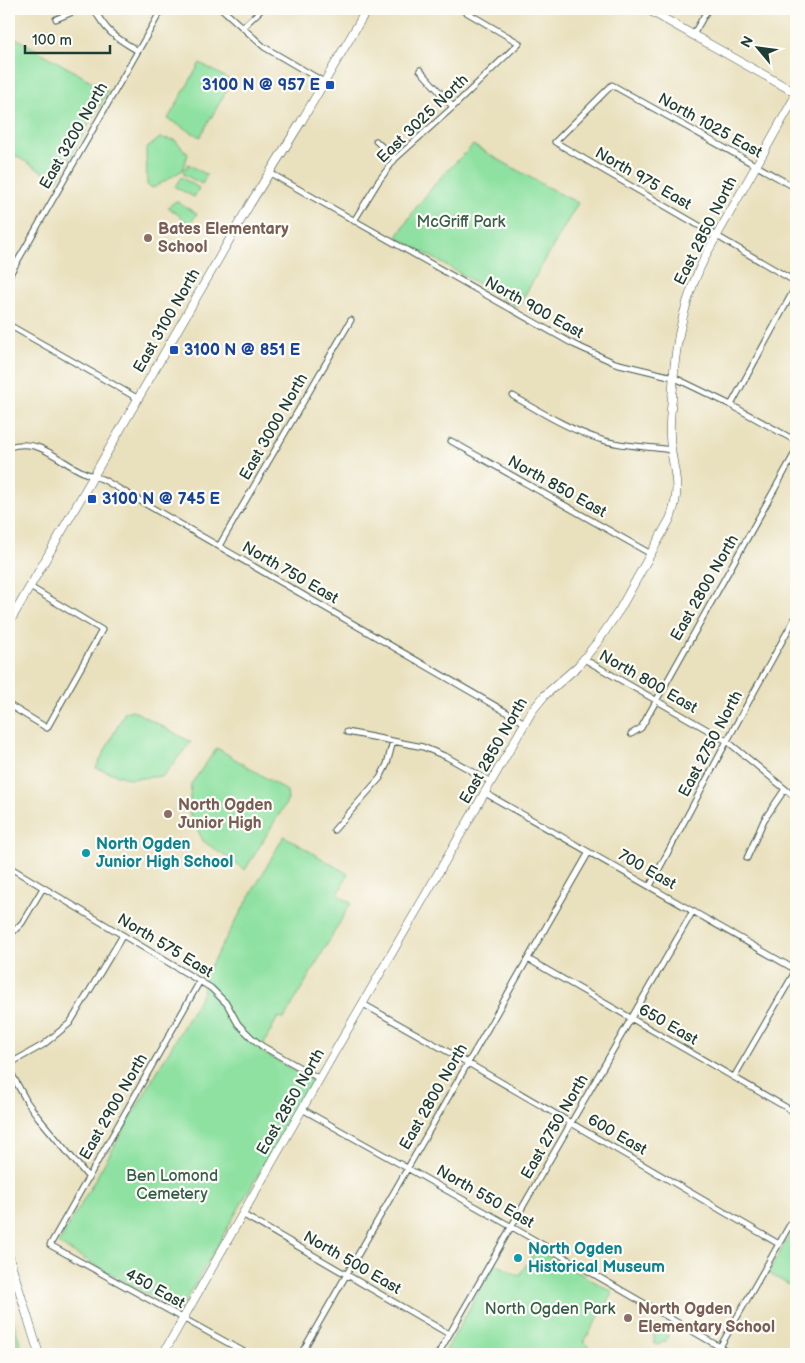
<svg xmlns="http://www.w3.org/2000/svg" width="805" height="1363" font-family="'Balsamiq Sans',sans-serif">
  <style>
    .green { fill: #8ee1a1; stroke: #568f6a }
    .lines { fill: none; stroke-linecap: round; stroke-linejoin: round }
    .street-casing { stroke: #3d5549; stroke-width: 7 }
    .secondary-casing { stroke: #3d5549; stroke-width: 9 }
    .street { stroke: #fff; stroke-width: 5 }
    .secondary { stroke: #fff; stroke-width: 8 }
    .transit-dot { fill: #1a4fb4; stroke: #fdfcf7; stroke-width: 2 }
    .education-dot { fill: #8d6e63; stroke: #fdfcf7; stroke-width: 2 }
    .culture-dot { fill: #0f9aa8; stroke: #fdfcf7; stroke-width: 2 }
    .labels { text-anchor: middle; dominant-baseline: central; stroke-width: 4.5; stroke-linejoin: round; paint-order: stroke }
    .transit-label { font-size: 16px; font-weight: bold; fill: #164399; stroke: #fdfcf7; text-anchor: start }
    .street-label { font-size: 16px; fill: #1f3d34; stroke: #fdfcf7 }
    .park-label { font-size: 16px; fill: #355e4a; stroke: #fdfcf7 }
    .education-label { font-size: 16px; font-weight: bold; fill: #785e54; stroke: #fdfcf7; text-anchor: start }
    .culture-label { font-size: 16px; font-weight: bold; fill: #0d838f; stroke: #fdfcf7; text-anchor: start }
  </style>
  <rect width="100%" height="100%" fill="#fdfcf7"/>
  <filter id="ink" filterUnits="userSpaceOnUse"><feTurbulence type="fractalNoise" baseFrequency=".02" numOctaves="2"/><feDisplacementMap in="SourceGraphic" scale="10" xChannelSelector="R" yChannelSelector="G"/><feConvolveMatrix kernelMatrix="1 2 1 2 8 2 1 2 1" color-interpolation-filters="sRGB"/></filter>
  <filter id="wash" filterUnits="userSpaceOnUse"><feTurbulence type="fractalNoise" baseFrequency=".0096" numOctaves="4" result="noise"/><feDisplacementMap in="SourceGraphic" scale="20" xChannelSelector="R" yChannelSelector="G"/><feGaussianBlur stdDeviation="1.12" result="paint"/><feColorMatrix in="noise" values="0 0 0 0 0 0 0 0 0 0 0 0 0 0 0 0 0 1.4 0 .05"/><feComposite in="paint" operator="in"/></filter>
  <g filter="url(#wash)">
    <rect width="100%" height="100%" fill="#e9e0bd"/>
    <path class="green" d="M9 34 108 91 57 180 9 152Z
      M200 63 232 81 200 137 168 119Z
      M160 138 175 140 188 154 183 170 153 188 147 185V182L146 149Z
      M473 145 547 187 578 203 518 307 397 237 415 209 439 179Z
      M188 164 207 175 202 184 183 174Z
      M181 177 199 188 194 197 175 187Z
      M176 201 197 214 190 224 168 207Z
      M132 710 191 742 163 776 130 779 96 768 125 712Z
      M217 748 287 791 288 800 245 870 203 841 189 812 191 784Z
      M284 836 348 874 338 895 351 903 284 1019 278 1017 260 1051 312 1081 179 1312 58 1244 203 992 205 975Z
      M795 1226 796 1234V1289L768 1273Z
      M536 1249 613 1292 584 1342 589 1347 585 1354H444L495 1263 519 1276Z
      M9 1306 21 1347 9 1353Z
      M654 1328 662 1330 668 1335 665 1343 661 1342 660 1345 654 1344Z"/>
  </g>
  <g filter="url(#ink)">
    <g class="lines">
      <g class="street-casing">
        <path id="street" d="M94 9C107 33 115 37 138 51
          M222 9 264 47 324 82
          M56 19 80 9
          M243 27 262 9
          M693 35 708 9
          M420 70 453 107
          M376 141 395 159
          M270 173 573 344 615 363 673 377 731 405 796 441
          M796 188 612 85 555 142 796 282
          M354 221 378 182 395 159 453 107 519 43 461 9
          M9 276 162 9
          M9 325 137 398
          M513 396C541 412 568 429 599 439 622 447 647 446 671 450
          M731 405 796 286
          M451 441 651 554
          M9 447C41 437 58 462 85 473 91 476 98 477 104 480L525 723
          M219 546 351 320
          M584 659 727 741 796 798
          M9 705 47 728 102 630 30 587
          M347 732 423 747 447 757 491 782
          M631 734 641 728 796 451
          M485 793 796 970
          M334 830 380 778 387 764 393 741
          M747 858 764 820 785 789
          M9 867 211 988 227 1004 238 1024 252 1038 262 1046 320 1079
          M650 886 727 741 796 616
          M9 936 22 923 43 888
          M528 959 796 1113
          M200 981 50 1245 248 1354
          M363 1004 468 1063 779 1244
          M9 1064 43 1045 70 1023 123 935
          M9 1069 27 1102 38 1117 89 1178
          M734 1077 796 970
          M302 1109 512 1227 732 1354
          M242 1214 449 1334
          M301 1354 589 852
          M438 1354 693 911
          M716 1354 796 1214"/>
      </g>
      <g class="secondary-casing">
        <path id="secondary" d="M647 9 796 93
          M9 623 250 204 301 122 367 9
          M9 1257 39 1354
          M163 1354 334 1053 532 711 545 695 578 666 599 640 620 609 670 519C684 484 671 469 670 436 669 419 672 403 673 386 675 339 685 296 707 253L796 95"/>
      </g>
      <use href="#street" class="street"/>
      <use href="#secondary" class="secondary"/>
    </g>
  </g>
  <g class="transit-dot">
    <rect x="325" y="80" width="10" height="10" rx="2.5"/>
    <rect x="169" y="345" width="10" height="10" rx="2.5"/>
    <rect x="87" y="494" width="10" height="10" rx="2.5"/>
  </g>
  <g class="education-dot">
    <circle cx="148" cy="238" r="5"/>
    <circle cx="168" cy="814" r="5"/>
    <circle cx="628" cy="1318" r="5"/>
  </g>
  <g class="culture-dot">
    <circle cx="86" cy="853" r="5"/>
    <circle cx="518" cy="1258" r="5"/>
  </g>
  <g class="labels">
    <g class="transit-label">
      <text x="320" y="85" text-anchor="end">3100 N @ 957 E</text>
      <text x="184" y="350">3100 N @ 851 E</text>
      <text x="102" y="499">3100 N @ 745 E</text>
    </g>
    <g class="street-label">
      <text transform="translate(423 119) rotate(-44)">East 3025 North</text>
      <text transform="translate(710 126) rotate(29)">North 1025 East</text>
      <text transform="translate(74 136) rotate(-60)">East 3200 North</text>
      <text transform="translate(643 179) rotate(30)">North 975 East</text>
      <text transform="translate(706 231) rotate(-63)">East 2850 North</text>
      <text transform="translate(534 308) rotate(29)">North 900 East</text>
      <text transform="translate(167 321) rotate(-60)">East 3100 North</text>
      <text transform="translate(274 427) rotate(-60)">East 3000 North</text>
      <text transform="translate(557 487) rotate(29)">North 850 East</text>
      <text transform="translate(290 573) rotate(30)">North 750 East</text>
      <text transform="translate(705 588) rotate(-60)">East 2800 North</text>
      <text transform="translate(648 682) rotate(30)">North 800 East</text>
      <text transform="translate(711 744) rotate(-62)">East 2750 North</text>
      <text transform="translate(494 751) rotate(-60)">East 2850 North</text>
      <text transform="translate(647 870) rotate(30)">700 East</text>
      <text transform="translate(165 946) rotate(31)">North 575 East</text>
      <text transform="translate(668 1025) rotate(30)">650 East</text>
      <text transform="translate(434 1097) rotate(-60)">East 2800 North</text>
      <text transform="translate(291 1102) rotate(-60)">East 2850 North</text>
      <text transform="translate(114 1107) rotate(-60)">East 2900 North</text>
      <text transform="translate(555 1127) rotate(-60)">East 2750 North</text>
      <text transform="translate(617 1135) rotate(30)">600 East</text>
      <text transform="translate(485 1197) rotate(30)">North 550 East</text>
      <text transform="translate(352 1263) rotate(30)">North 500 East</text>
      <text transform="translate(155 1289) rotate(29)">450 East</text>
    </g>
    <g class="park-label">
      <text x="461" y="222">McGriff Park</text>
      <text x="172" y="1176">Ben Lomond<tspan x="172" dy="18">Cemetery</tspan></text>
      <text x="550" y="1309">North Ogden Park</text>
    </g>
    <g class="education-label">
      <text x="158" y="229">Bates Elementary<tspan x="158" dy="18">School</tspan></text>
      <text x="178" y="805">North Ogden<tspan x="178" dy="18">Junior High</tspan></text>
      <text x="638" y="1309">North Ogden<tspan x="638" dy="18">Elementary School</tspan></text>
    </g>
    <g class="culture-label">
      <text x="96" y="844">North Ogden<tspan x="96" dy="18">Junior High School</tspan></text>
      <text x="528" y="1249">North Ogden<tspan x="528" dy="18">Historical Museum</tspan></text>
    </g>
  </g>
  <rect width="805" height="1363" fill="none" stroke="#fdfcf7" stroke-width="30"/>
  <g transform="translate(758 48) rotate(299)" stroke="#fdfcf7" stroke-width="4" paint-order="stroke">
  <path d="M0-4L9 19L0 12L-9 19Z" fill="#1f3d34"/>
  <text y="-8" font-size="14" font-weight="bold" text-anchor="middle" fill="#1f3d34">N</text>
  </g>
  <path d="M25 45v8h85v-8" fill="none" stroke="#1f3d34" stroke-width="2.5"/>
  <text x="32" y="45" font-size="15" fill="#1f3d34" stroke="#fdfcf7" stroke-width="4" paint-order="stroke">100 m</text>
</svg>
